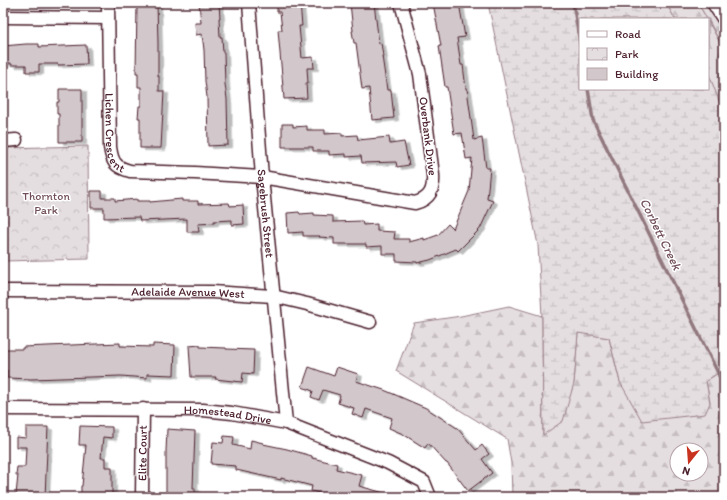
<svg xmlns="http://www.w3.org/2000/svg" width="727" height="500" font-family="Itim,sans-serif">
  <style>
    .forest { fill: url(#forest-firs); stroke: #987e86; fill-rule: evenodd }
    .wetland { fill: url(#wetland-marsh); stroke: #987e86 }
    .cemetery { fill: url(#cemetery-stones); stroke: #987e86 }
    .park { fill: url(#park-crowns); stroke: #987e86 }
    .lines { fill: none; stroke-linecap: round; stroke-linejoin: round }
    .stream { stroke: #91787e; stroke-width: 3.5 }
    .building { fill: #d2c7cb; stroke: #4a1f2b; filter: url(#shadow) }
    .minor-casing { stroke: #4a1f2b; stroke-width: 15 }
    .minor { stroke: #fff; stroke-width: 12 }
    .labels { text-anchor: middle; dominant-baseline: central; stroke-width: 3; stroke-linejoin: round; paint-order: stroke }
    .street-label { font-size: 12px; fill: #4a1f2b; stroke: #fff }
    .park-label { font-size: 12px; fill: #714f58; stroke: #fff }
    .water-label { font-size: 13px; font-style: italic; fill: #74535c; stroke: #fff }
  </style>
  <defs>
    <pattern id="forest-firs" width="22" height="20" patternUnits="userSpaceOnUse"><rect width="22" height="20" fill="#e5dee0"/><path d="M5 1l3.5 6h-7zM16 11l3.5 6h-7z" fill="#c6bec0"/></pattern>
    <pattern id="wetland-marsh" width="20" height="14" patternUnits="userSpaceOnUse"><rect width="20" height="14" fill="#e5dee0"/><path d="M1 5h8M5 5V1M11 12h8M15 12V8" fill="none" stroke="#c6bec0"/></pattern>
    <pattern id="cemetery-stones" width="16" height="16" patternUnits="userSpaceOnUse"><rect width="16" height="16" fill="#e5dee0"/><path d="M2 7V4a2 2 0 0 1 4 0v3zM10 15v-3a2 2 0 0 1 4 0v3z" fill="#c6bec0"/></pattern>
    <pattern id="park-crowns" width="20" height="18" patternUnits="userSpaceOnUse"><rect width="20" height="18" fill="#e5dee0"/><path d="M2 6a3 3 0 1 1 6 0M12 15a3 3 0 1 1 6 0" fill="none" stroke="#c6bec0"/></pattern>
    <filter id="shadow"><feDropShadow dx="4.5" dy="2.5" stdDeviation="0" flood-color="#0004"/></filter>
  </defs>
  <rect width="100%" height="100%" fill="#fff"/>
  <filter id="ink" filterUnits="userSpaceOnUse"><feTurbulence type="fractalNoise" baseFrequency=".025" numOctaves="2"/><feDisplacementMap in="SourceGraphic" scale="8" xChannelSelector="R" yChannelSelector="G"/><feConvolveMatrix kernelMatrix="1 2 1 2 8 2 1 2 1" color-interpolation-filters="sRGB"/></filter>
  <g filter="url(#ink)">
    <path class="forest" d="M666 3H698L707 19H675Z
      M708 21 724 50V114L708 74Z
      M509 306 542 316 543 434 574 383 578 332 609 338 620 382 710 403 706 381 724 369V497H512L511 463 507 439 396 371 414 323 461 316ZM677 450H701V474H677Z"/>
    <path class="wetland" d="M488 3H666L675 19H580V89H708V74L710 77 724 114V369L706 381 710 403 705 414 642 421 620 382 609 338 578 333 574 383 563 421 543 435 542 316 538 245Z"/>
    <path class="cemetery" d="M698 3H724V50L708 19H707Z"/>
    <path class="park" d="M88 146 89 259 3 261V148Z"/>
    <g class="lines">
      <path class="stream" d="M573 3 580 43
        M588 89 593 120 724 385"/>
    </g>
    <path class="building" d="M137 3H157L158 43V76H159V91H164L161 148H140V118H138L139 106H141V87H138V73H136Z
      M199 3H219L220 18H219L220 37H222L223 53H224L225 84 227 99 228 145 208 146 207 97 205 81 204 50 202 34 196 35 195 23H201Z
      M277 3H300L302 26H299L302 58 313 57 314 68H307L308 83H306L307 98 284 99 278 30H282L280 12H277Z
      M350 3H374L379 44 381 43 383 56H382L387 90H391L394 118 372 120 369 88 362 89 356 43H354L352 31H353Z
      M433 3H459L465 37 457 38 461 65H463L466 89H467L474 140 482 138 486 168H490L487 199 493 201 480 229 458 251 456 249 430 260 417 263V262L396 261V254H382V246L366 247V244H334V238L319 237 320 236H303V232L288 233 287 213 299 212 300 214 314 213V215L333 216V222L362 221 363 225 377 224V231L395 232 394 239H409V242L424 238V240L438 235 448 224 453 229 469 191 472 158 466 159 462 133 454 134 447 87H445L439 46H441Z
      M26 44H39V47L86 45 87 64 58 65V64H39V72H26V65H11V63H3V46Z
      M59 89H82V142H59V114H57V102H59Z
      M282 124H293V127L307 126V130H325V134L342 133V136L357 135 358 140 389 137 390 144 404 142 409 165 397 167 396 162 362 163 361 156 346 157V154L329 155V151H313V147H282Z
      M91 191H102V198H115V201L137 199V201H150V202L182 199V201H198V204L229 203 230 206 243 205 244 224 232 225V220L214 221V223L198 224 199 232H187V219L140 221 139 217 104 218V208H91Z
      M120 343V346L153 347V344L175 345 174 375 147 374V378L121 376 31 379 7 378V370H3V349H23V347Z
      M200 345V347L226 348V349L254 350 253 374 243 373 242 382 215 379 216 377H191L189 346Z
      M309 367 334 376 337 367 358 374 356 381 384 390 426 408 457 428 476 450 482 445 489 454 482 459 492 473 468 491 447 463H446L428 443 425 448 403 434 389 428 392 418 366 409 363 418 352 414 354 408 338 403 340 395 323 390 319 400 311 397 313 391 302 387Z
      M80 426 112 427V438L103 437 101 458H105V467H112V495H104V497H81V486H82L86 445H79Z
      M26 427H48L45 497H26V496L16 495 18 475H16L17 467H25L26 447H16V437L26 438Z
      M167 429 195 431 193 488H195V497H166V451Z
      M224 436 234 437 233 445 250 449 251 440 263 443V444L287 449 312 456V458L337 464 336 469 362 475 359 486 388 494V497H336L311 491 312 486 281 478V480L236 470V466L211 464 213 442 223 443Z"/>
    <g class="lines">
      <g class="minor-casing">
        <g id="minor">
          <path id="s1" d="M108 3 110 147C112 162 115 167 130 171L195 173 262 177 415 203C430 199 434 190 433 175L420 74 401 3"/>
          <path id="s2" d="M249 3 262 177 286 423"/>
          <path d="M713 3 724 20"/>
          <path d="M3 17 108 18"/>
          <path d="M3 141 16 140"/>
          <path id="s3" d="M3 291 212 292 273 296 307 304 370 322"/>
          <path id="s4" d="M3 409 203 410 232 413 286 423 388 463 424 482 430 497"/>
          <path id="s5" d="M142 497 143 409"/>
        </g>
      </g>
      <use href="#minor" class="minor"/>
    </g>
  </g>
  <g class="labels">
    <g class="street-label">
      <text stroke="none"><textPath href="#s1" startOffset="131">Lichen Crescent</textPath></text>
      <text transform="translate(428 136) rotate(83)">Overbank Drive</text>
      <text stroke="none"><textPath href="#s2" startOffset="211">Sagebrush Street</textPath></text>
      <text stroke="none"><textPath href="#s3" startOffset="185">Adelaide Avenue West</textPath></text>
      <text stroke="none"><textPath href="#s4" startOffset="225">Homestead Drive</textPath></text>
      <text stroke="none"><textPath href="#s5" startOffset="44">Elite Court</textPath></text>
    </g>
    <g class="park-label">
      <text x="46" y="196">Thornton<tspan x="46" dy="14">Park</tspan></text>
    </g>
    <g class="water-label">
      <text transform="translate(661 234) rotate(64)">Corbett Creek</text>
    </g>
  </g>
  <rect width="727" height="500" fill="none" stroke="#fff" stroke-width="16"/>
  <rect x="8" y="8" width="711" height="484" fill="none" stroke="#4a1f2b" stroke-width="1.5" filter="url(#ink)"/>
  <rect x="579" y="18" width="130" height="72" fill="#ffffff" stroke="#b7a5aa"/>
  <rect x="587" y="31" width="20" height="6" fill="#ffffff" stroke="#b7a5aa"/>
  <text x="615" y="38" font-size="12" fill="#4a1f2b">Road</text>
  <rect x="587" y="48" width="20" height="12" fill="url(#park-crowns)" stroke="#b7a5aa"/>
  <text x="615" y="58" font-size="12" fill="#4a1f2b">Park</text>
  <rect x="587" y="68" width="20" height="12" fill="#d2c7cb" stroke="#b7a5aa"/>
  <text x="615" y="78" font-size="12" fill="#4a1f2b">Building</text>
  <g transform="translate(689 462) rotate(197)"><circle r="19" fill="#ffffff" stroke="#b7a5aa"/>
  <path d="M0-3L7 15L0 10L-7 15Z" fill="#c8321e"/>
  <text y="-6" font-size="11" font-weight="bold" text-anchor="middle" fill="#4a1f2b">N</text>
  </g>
</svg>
